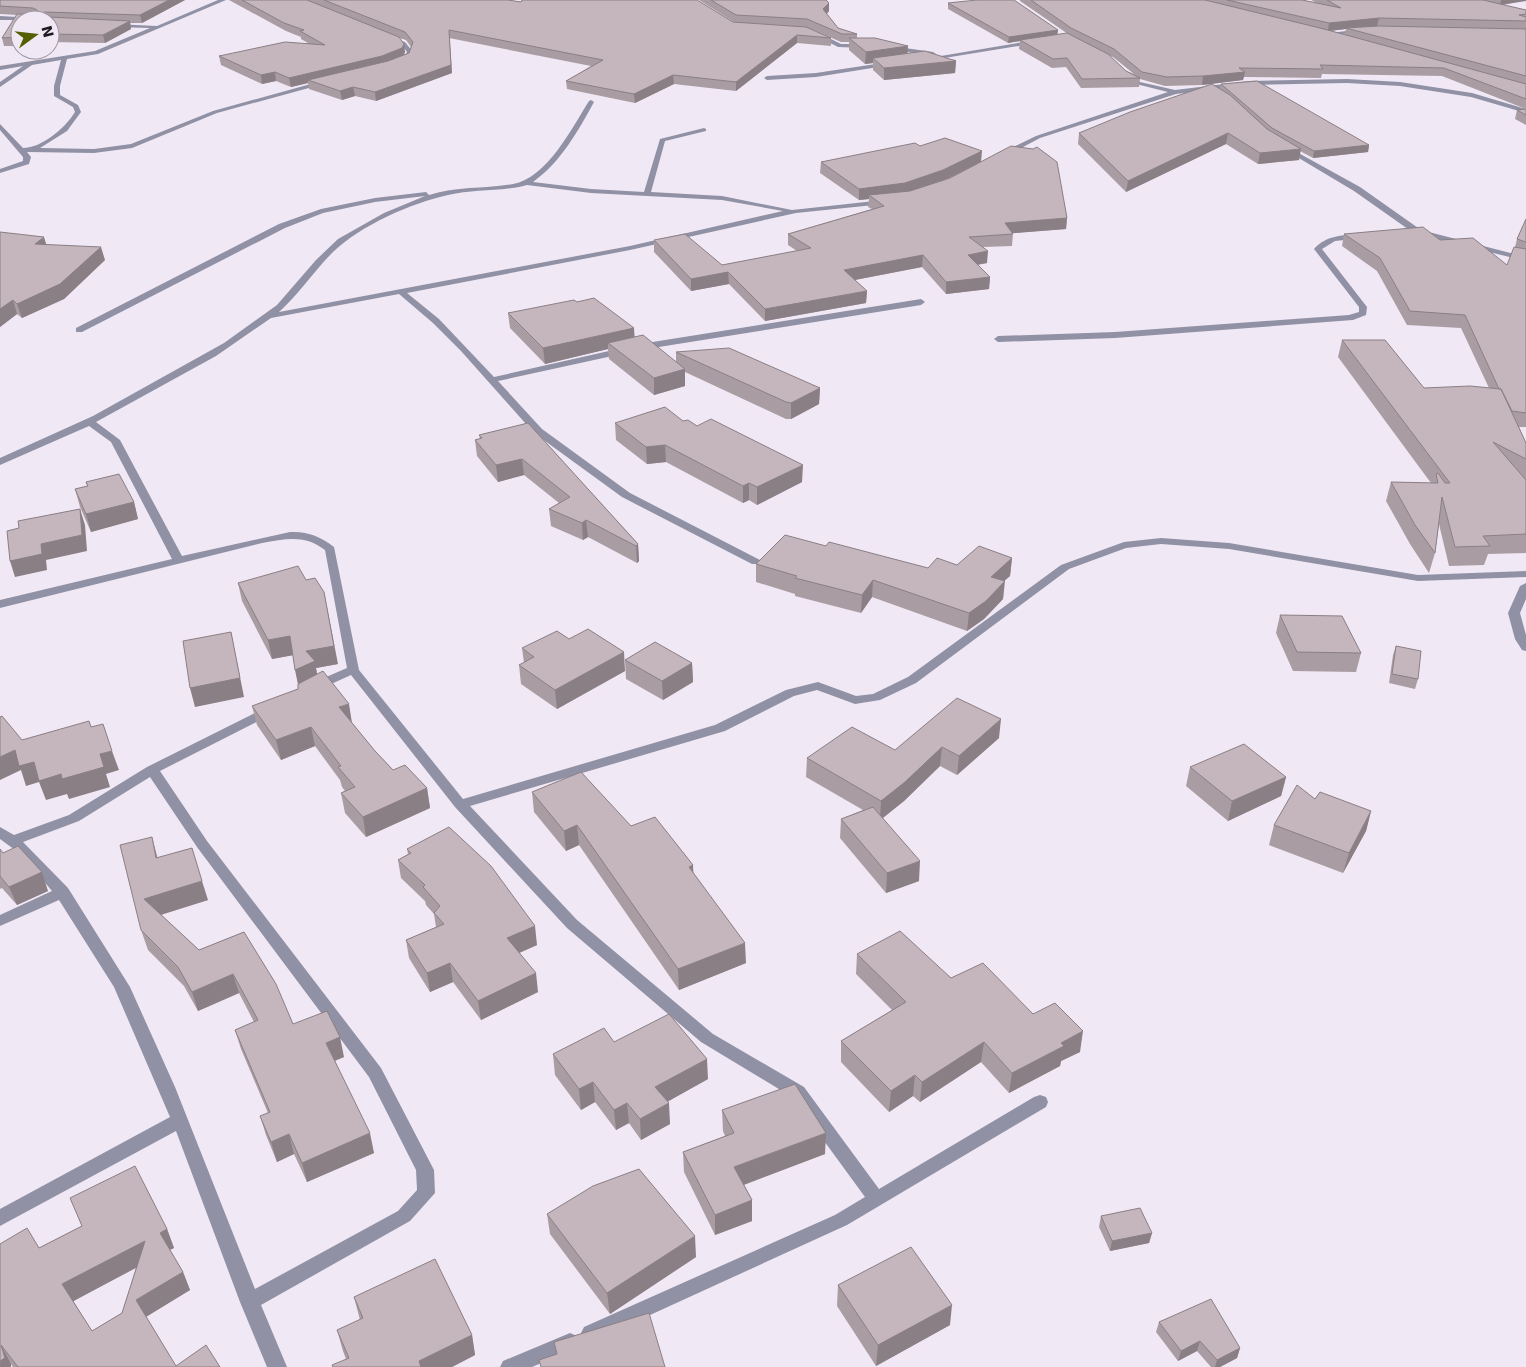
<svg xmlns="http://www.w3.org/2000/svg" width="1526" height="1367" font-family="'DejaVu Sans',sans-serif">
  <style>
    .lines { fill: none; stroke-linecap: round; stroke-linejoin: round }
    .street { fill: #9091a4; fill-rule: evenodd }
    .wall { fill: #a99da3; fill-rule: evenodd }
    .shaded-wall { fill: #8a7f84 }
    .building { fill: #c5b6bd; stroke: #8a7f84; fill-rule: evenodd }
  </style>
  <rect width="100%" height="100%" fill="#f1e8f6"/>
  <g class="lines">
    <path class="street" d="M218 0H226L98 54 67 59 60 86V95L78 105 81 112 67 131 40 148 94 149 131 144 213 111 325 80 327 83 217 113 132 148 94 153 27 152 31 157 29 164 0 173V169L23 161V157L0 130V124L23 148C42 148 65 128 75 112L73 107 54 96V86L61 60 32 65 0 87V82L23 66 0 70V66L95 51 150 28 115 27 113 24 157 26Z
      M0 16 35 18 38 20H0Z
      M1363 29 1361 32 1324 36 1321 34Z
      M817 32 841 44H864L867 46 864 48 838 47 815 35Z
      M387 37 405 42 413 52 409 60 397 63V61L404 58 407 52 401 44 387 39Z
      M1035 40 1037 43 926 61 923 59Z
      M891 46 933 52 936 54 933 56 889 49Z
      M889 62 891 65 816 77 767 80 764 78 767 76 816 73Z
      M1126 74 1140 82 1175 90 1249 81 1347 79 1400 82 1472 93 1526 109V113L1471 97 1400 86 1347 83 1249 85 1176 94 1040 138 1006 156 999 154 1036 136 1168 92 1136 84 1124 77Z
      M591 100 594 102C578 131 561 162 533 182L591 189 644 192 660 139 704 128 706 129V131L665 141 651 192 722 196 792 210 884 200 888 202 884 204 796 213 630 250 407 293 439 319 494 377 640 344 921 299 925 302 921 305 640 350 498 381 542 429 630 493 760 560 762 562 760 564H752L622 497 534 433 461 351 433 323 399 294 271 318 216 356 96 422 120 440 182 556 290 532C307 531 320 536 334 547L359 670 463 799 715 725 786 690 818 682 856 696 873 694 908 677 1061 565 1124 542 1161 538 1229 543 1418 575 1526 571V577L1418 581 1229 549 1161 544 1126 548 1069 569 916 683 880 700 855 704 817 690 794 696 725 731 470 806 577 920 713 1034 804 1087 879 1189 1034 1097 1040 1095 1046 1097 1048 1102 1046 1107 847 1225 591 1342 584 1339 581 1333 584 1327 835 1215 865 1197 792 1097 701 1042 567 928 455 807 351 675 318 690H310L308 687 310 684 347 668 325 550C304 534 286 539 262 543L0 608V600L172 559 111 442 89 426 0 465V458L93 416 224 343 277 305 316 260 338 239 384 213 425 196 375 202 323 213 285 228 82 332H76V328L279 224 321 209 375 198 426 192 429 195C457 186 485 189 513 184 547 178 572 128 589 101ZM527 185 591 193 722 200 783 211 630 246 279 312C299 294 314 271 333 252 360 226 411 203 448 195 474 189 501 192 527 185Z
      M1284 145 1360 187 1421 230 1526 257V261L1415 234 1354 191 1282 148 1280 147Z
      M1361 234 1365 236 1364 238 1335 241 1322 249 1367 307 1366 315 1353 320 1115 338 998 342 994 339 998 336 1115 332 1349 315 1359 312V307L1314 249C1326 235 1344 235 1361 234Z
      M1526 583V599L1520 613 1526 635V651L1522 650 1515 639 1508 613 1520 586Z
      M269 706 275 710 274 713 160 771 207 841 381 1068 434 1170 435 1193 410 1221 261 1305 287 1367H267L240 1302 176 1131 0 1226V1209L170 1117 114 987 59 900 0 926V915L52 891 22 855 0 839V827L14 835 69 815 147 767ZM150 777 197 847 369 1077 416 1170 417 1190 398 1211 255 1289 175 1087 130 987 68 888 23 842 79 821Z
      M570 1333 577 1336 580 1342 577 1348 532 1367H500L503 1361Z"/>
  </g>
  <path class="wall" d="M0 0H185L142 23H130L131 29 105 43 50 42V20H20V46H4L2 38 17 15 0 14Z
    M229 0H508L521 2 734 22 699 0H826L829 11 827 14 838 28 857 34V38L908 53 956 60 955 73 884 80 873 70V63L865 64 849 50V42H841L807 27 831 38V46L797 43 736 91 674 84 635 103 567 89 566 81 591 66 449 38 452 73 376 101 355 96 342 100 309 89 308 83 291 87 276 81 262 84 221 65 219 56 308 43 301 39V37L286 31ZM399 38 406 40 411 47 409 53 403 55 405 52Z
    M1020 0H1302L1317 3 1311 0H1526L1503 5 1526 10V109L1442 76 1322 74 1321 78 1244 77 1243 80 1202 85 1165 86 1140 79 1139 87 1081 88 1066 67 1052 68 1019 49 1020 41 1008 43 948 9V3L1058 30 1057 35 1068 34 1020 1ZM1346 29 1345 35 1331 31ZM1110 56 1113 57 1134 74 1126 71Z
    M1221 84 1369 145 1368 152 1313 158 1300 151 1299 160 1258 164 1226 144 1126 192 1078 144 1079 133 1220 89Z
    M1526 109V125L1515 119 1517 110Z
    M920 146 981 162 1067 218 1066 229 1013 233 1012 246 983 247 987 263 978 265 990 277 989 289 946 294 922 267 855 280 867 291 866 303 765 321 729 284 691 291 654 252V240L722 265 797 251 788 245V234L872 209 868 207 869 199 859 200 820 173 821 162Z
    M1526 219V427H1519L1526 443V553L1488 554 1484 565 1449 566 1439 524 1435 553 1429 573 1410 544 1386 501 1391 482 1431 483 1338 357 1342 340 1424 388H1489L1461 328 1407 325 1377 271 1342 246 1344 234 1440 240 1507 265 1515 247 1517 239Z
    M0 232 46 244 105 260 64 299 22 318 17 314 0 327Z
    M577 302 634 328V337L676 362V352L820 388 819 404 791 419H786L685 372V386L654 395 609 359 608 349 545 364 510 328 508 313Z
    M683 421 697 426 802 482 757 505 749 500 743 503 666 462 647 464 616 440 615 423Z
    M528 423 638 544 639 561 637 563 588 537 583 540 551 526 549 509 559 503 524 475 498 482 477 456 475 440 480 439 479 435Z
    M86 482 134 502 138 519 91 532 80 507 75 489 87 486Z
    M826 546 928 568 957 565 1012 558 1010 576 1004 581 1003 599 984 619 967 631 872 597 861 613 795 596V594L756 582V564Z
    M238 583 338 664 316 668 317 674 352 723 375 751 393 770 427 788 430 808 366 837 345 813 341 793 345 791 342 787 340 780 315 746 281 760 257 725 252 706 298 689V683L293 655 272 659 242 601Z
    M1280 615 1361 653 1356 672 1293 671 1276 633Z
    M569 639 625 671 557 709 521 684 519 665 524 663 522 648Z
    M1396 646 1418 679 1415 689 1389 683 1393 655Z
    M625 660 692 663 693 682 663 700 626 679Z
    M999 738 957 775 940 766 904 801 883 818 919 881 886 893 840 838 841 819 863 810 806 777 807 758 895 750Z
    M1190 767 1286 777 1281 796 1228 821 1186 786Z
    M532 792 631 826 693 865V872L746 963 679 990 579 845 566 851 534 812Z
    M1315 799 1371 811 1366 831 1343 873 1269 845 1274 825Z
    M0 849 3 853 48 891 17 905 2 888 0 889Z
    M407 849 537 945 519 953 538 992 481 1020 453 982 430 992 409 958 406 940 436 927 434 914 426 905 425 901 401 878 398 860 408 854Z
    M158 858 208 900 161 915 199 950 244 932 293 1024 344 1057 335 1061 374 1153 307 1182 294 1154 277 1162 266 1135 260 1116 268 1113 241 1049 235 1030 254 1022 239 993 198 1011 184 986 148 950 141 930Z
    M857 954 951 978 1033 1014 1080 1052 1061 1061 1060 1066 1009 1093 981 1062 920 1102 913 1096 889 1112 841 1062V1041L892 1010 856 974Z
    M614 1042 708 1079 667 1102 670 1124 641 1140 629 1123 616 1130 595 1102 581 1110 555 1075 553 1054Z
    M722 1110 825 1154 744 1185 752 1200V1221L715 1235 684 1172 683 1152 725 1136 723 1131Z
    M70 1198 167 1229 174 1248 170 1250 183 1272 190 1290 146 1317 176 1366 220 1367H13L11 1364 0 1367V1244L39 1248 82 1226ZM136 1268 122 1313 92 1331 73 1301Z
    M547 1214 696 1257 610 1314 550 1234Z
    M1101 1216 1152 1233 1149 1243 1110 1251 1099 1227Z
    M838 1285 950 1325 876 1366 837 1306Z
    M354 1297 472 1335 475 1355 452 1367H333L346 1359 343 1351 337 1330 360 1320Z
    M1159 1322 1240 1348 1237 1358 1220 1367H1211L1197 1351 1178 1361 1156 1332Z"/>
  <path class="shaded-wall" d="M169 0H185L142 23 140 15Z
    M1501 0H1526V1L1500 5Z
    M829 3V11L823 17V9Z
    M1379 18 1377 26 1346 28V29L1328 31 1329 23Z
    M130 21 131 29 105 43 103 35Z
    M449 30 452 73 376 101 375 92Z
    M1058 30 1057 36 1020 40V41L1008 43 1009 37Z
    M797 35V43L736 91V82Z
    M404 44 405 52 403 57 383 64 308 80V83L291 87 289 78Z
    M908 46 907 58H873V63L865 64 866 52Z
    M956 61 955 73 884 80V68Z
    M275 72 276 81 262 84 261 75Z
    M1245 72 1243 80 1202 85 1203 76Z
    M673 75 674 84 635 103 634 94Z
    M353 87 355 96 342 100 340 91Z
    M1228 133 1226 144 1126 192 1128 181Z
    M1369 145 1368 152 1313 158 1314 151Z
    M1301 149 1299 160 1258 164 1260 153Z
    M982 151 981 162 942 181 905 194 869 195V199L859 200V189Z
    M1067 218 1066 229 1003 234 1005 223Z
    M44 237 48 250 35 244Z
    M101 247 105 260 64 299 22 318 17 304Z
    M988 251 987 263 967 266 968 255Z
    M923 255 922 267 844 282V270Z
    M728 272 729 284 691 291V279Z
    M990 277 989 289 946 294V282Z
    M867 291 866 303 765 321V309Z
    M13 300 17 314 0 327V309Z
    M634 328 635 343H608V349L545 364 543 348Z
    M685 369V386L654 395V378Z
    M820 388 819 404 791 419V403Z
    M665 445 666 462 647 464 646 447Z
    M522 459 524 475 498 482 496 465Z
    M803 465 802 482 757 505V487Z
    M749 483V500L743 503V486Z
    M134 502 138 519 91 532 86 514Z
    M80 509 85 525 87 551 46 560 47 570 15 577 10 561Z
    M586 520 588 537 583 540 582 523Z
    M638 544 639 561 637 563 636 546Z
    M1012 558 1010 576 989 594 991 577Z
    M873 580 872 597 861 613 862 595Z
    M1005 581 1003 599 984 619 967 631 969 613Z
    M324 592 338 664 316 668 318 680 299 689 295 670 306 651Z
    M231 632 244 697 195 707 190 688Z
    M290 636 294 655 272 659 268 640Z
    M624 652 625 671 557 709 555 690Z
    M692 663 693 682 663 700 662 681Z
    M349 704 352 723 339 707Z
    M1001 719 999 738 957 775 959 756Z
    M311 727 315 746 281 760 276 740Z
    M942 747 940 766 904 801 880 820 881 801Z
    M15 750 34 762 100 754 112 751 119 770 106 774 110 787 69 799 67 794 46 800 39 782 26 786 21 770 0 780V757Z
    M1286 777 1281 796 1228 821 1232 801Z
    M427 788 430 808 366 837 363 817Z
    M1371 811 1366 831 1343 873 1349 853Z
    M577 825 579 845 566 851 564 831Z
    M152 837 157 856 161 878 156 858Z
    M920 861 919 881 886 893 887 873Z
    M693 865 694 885 689 867Z
    M42 872 48 891 17 905 9 887Z
    M202 881 208 900 150 918 144 899Z
    M535 926 537 945 510 957 507 938Z
    M745 943 746 963 679 990 678 969Z
    M450 963 453 982 430 992 427 973Z
    M536 973 538 992 481 1020 478 1001Z
    M233 974 239 993 198 1011 192 992Z
    M1083 1031 1080 1052 1061 1061 1060 1066 1009 1093 1012 1073 1061 1043Z
    M340 1037 344 1057 331 1062 326 1043Z
    M984 1042 981 1062 920 1102 922 1082Z
    M707 1059 708 1079 656 1108 655 1087Z
    M915 1075 913 1096 889 1112 891 1091Z
    M593 1082 595 1102 581 1110 579 1089Z
    M627 1103 629 1123 616 1130 614 1110Z
    M669 1103 670 1124 641 1140 640 1119Z
    M370 1133 374 1153 307 1182 302 1163Z
    M826 1133 825 1154 735 1188 734 1167Z
    M289 1134 294 1154 277 1162 271 1142Z
    M752 1200V1221L715 1235V1215Z
    M167 1229 174 1248 167 1251 160 1233Z
    M1152 1233 1149 1243 1110 1251 1112 1241Z
    M695 1236 696 1257 610 1314 607 1293Z
    M145 1241 152 1259 70 1303 62 1284Z
    M183 1272 190 1290 144 1318 136 1300Z
    M952 1305 950 1325 876 1366 878 1345Z
    M472 1335 475 1355 452 1367H420L419 1361Z
    M1200 1341 1197 1351 1178 1361 1181 1351Z
    M1 1345 11 1364V1367H0Z
    M1240 1348 1237 1358 1220 1367H1215L1217 1360Z"/>
  <path class="building" d="M0 0H169L140 15 44 12 48 17 130 21 103 35 50 34V20H20V37L2 38 17 14H36L37 10 33 8 0 6Z
    M242 0H307L399 37 404 44 402 48 382 56 289 78 275 72 261 75 219 56 285 42 325 45 300 31 304 30 284 23Z
    M324 0H508L521 2 522 0H697L733 22 806 27 831 38 797 35 736 82 673 75 634 94 566 81 603 60 449 30 451 65 375 92 353 87 340 91 308 80 388 61 409 53 413 42 405 32Z
    M711 0H826L829 3 823 9 838 28 857 34H842L807 19 736 15Z
    M977 0H1014L1058 30 1009 37 948 3Z
    M1031 0H1205L1324 29 1526 84V99L1444 68 1320 65 1323 69 1239 68 1245 72 1203 76 1167 77 1142 72 1114 49 1071 28Z
    M1227 0H1302L1341 8 1327 0H1483L1526 10V14L1519 15 1526 17V21L1379 18 1329 23Z
    M1379 26 1526 29V76L1346 28Z
    M1067 33 1108 54 1126 71 1140 78 1082 79 1067 58 1053 59 1020 40Z
    M849 38H875L908 46 866 52Z
    M925 51 956 61 884 68 873 58Z
    M1257 81 1369 145 1314 151 1272 128 1221 84Z
    M1212 84 1230 95 1267 129 1301 149 1260 153 1228 133 1128 181 1079 133 1130 112Z
    M1526 109V115L1517 110Z
    M945 138 982 151 943 170 905 183 859 189 821 162 915 143 920 146Z
    M1011 146 1033 149 1037 147 1057 162 1067 218 1005 223 1013 234 969 237 988 251 968 255 990 277 946 282 923 255 844 270 867 291 765 309 728 272 691 279 654 240 685 234 722 265 811 248 788 234 884 206 869 195 910 191 950 178Z
    M1526 219V242L1517 239Z
    M1423 227 1440 240 1473 238 1507 265 1514 247 1526 249V413L1512 411 1501 389H1499L1465 315 1410 311 1380 258 1344 234Z
    M0 232 44 237 35 244 101 247 60 284 17 304 13 300 0 309Z
    M594 298 634 328 543 348 508 313 574 300 577 302Z
    M643 335 685 369 654 378 608 343Z
    M1342 340H1385L1424 388 1470 386 1501 389 1526 443V459L1493 442 1526 480V534L1483 536 1490 546 1455 547 1442 497 1435 553 1415 525 1391 482 1438 483 1436 474 1438 473 1445 483H1450Z
    M729 348 820 388 791 403 786 402 676 352Z
    M665 407 683 421 688 420 697 426 711 419 803 465 757 487 749 483 743 486 665 445 646 447 615 423Z
    M528 423 638 544 636 546 586 520 582 523 549 509 570 497 522 459 496 465 475 440 482 438 479 435Z
    M119 474 134 502 86 514 75 489 88 486 86 482Z
    M80 509 82 535 41 544 42 554 10 561 7 531 19 528 18 521Z
    M785 535 826 546 829 542 928 568 937 558 957 565 979 546 1012 558 991 577 1005 581 986 601 969 613 873 580 862 595 795 578 797 576 756 564Z
    M298 566 306 580 315 578 324 592 334 646 306 651 315 661 295 670 290 636 268 640 238 583Z
    M1280 615 1342 616 1361 653 1297 652Z
    M588 629 624 652 555 690 519 665 534 657 522 648 557 631 569 639Z
    M231 632 240 678 190 688 183 641Z
    M655 642 692 663 662 681 625 660Z
    M1396 646 1421 651 1418 679 1392 674Z
    M323 671 349 704 339 707 375 751 393 770 405 765 427 788 363 817 341 793 355 787 338 767 341 766 311 727 276 740 252 706 298 689V684Z
    M957 698 1001 719 959 756 942 747 905 782 881 801 807 758 852 727 895 750Z
    M2 716 22 740 89 721 91 727 103 724 112 751 100 754 104 767 62 779 61 774 39 781 34 762 19 766 15 750 0 757V717Z
    M1244 744 1286 777 1232 801 1190 767Z
    M581 772 631 826 655 817 693 865 689 867 745 943 678 969 577 825 564 831 532 792Z
    M1297 785 1315 799 1320 792 1371 811 1349 853 1274 825Z
    M873 807 920 861 887 873 841 819Z
    M449 827 491 866 535 926 507 938 536 973 478 1001 450 963 427 973 406 940 444 924 434 913 440 906 423 887 425 885 398 860 411 853 407 849Z
    M152 837 156 858 192 848 202 881 144 899 199 950 244 932 276 984 293 1024 327 1011 340 1037 326 1043 370 1133 302 1163 289 1134 271 1142 260 1116 270 1112 235 1030 258 1020 233 974 192 992 178 967 141 930 120 845Z
    M18 846 42 872 9 887 0 876V849L3 853Z
    M900 931 951 978 983 963 1033 1014 1055 1003 1083 1031 1061 1043 1064 1046 1012 1073 984 1042 922 1082 915 1075 891 1091 841 1041 906 1002 857 954Z
    M669 1014 707 1059 655 1087 669 1103 640 1119 627 1103 614 1110 593 1082 579 1089 553 1054 604 1028 614 1042Z
    M795 1084 826 1133 734 1167 752 1200 715 1215 683 1152 734 1133 722 1110Z
    M135 1166 167 1229 160 1233 183 1272 136 1300 176 1366 206 1345 220 1367H18L1 1345 5 1358 0 1361V1244L27 1228 39 1248 82 1226 70 1198ZM145 1241 122 1313 92 1331 62 1284Z
    M639 1169 695 1236 607 1293 547 1214 593 1186Z
    M1140 1208 1152 1233 1112 1241 1101 1216Z
    M911 1247 952 1305 878 1345 838 1285Z
    M435 1259 472 1335 419 1361 421 1367H333L332 1365 349 1358 337 1330 363 1318 354 1297Z
    M1211 1299 1240 1348 1217 1360 1200 1341 1181 1351 1159 1322Z
    M649 1313 665 1367H541L539 1360 557 1354 554 1342Z"/>
  <g transform="translate(35 35) rotate(75)"><circle r="24" fill="#f1e8f6" stroke="#9d96a0"/>
  <path d="M0-4L9 19L0 12L-9 19Z" fill="#546000"/>
  <text y="-8" font-size="14" font-weight="bold" text-anchor="middle" fill="#1e1b20">N</text>
  </g>
</svg>
